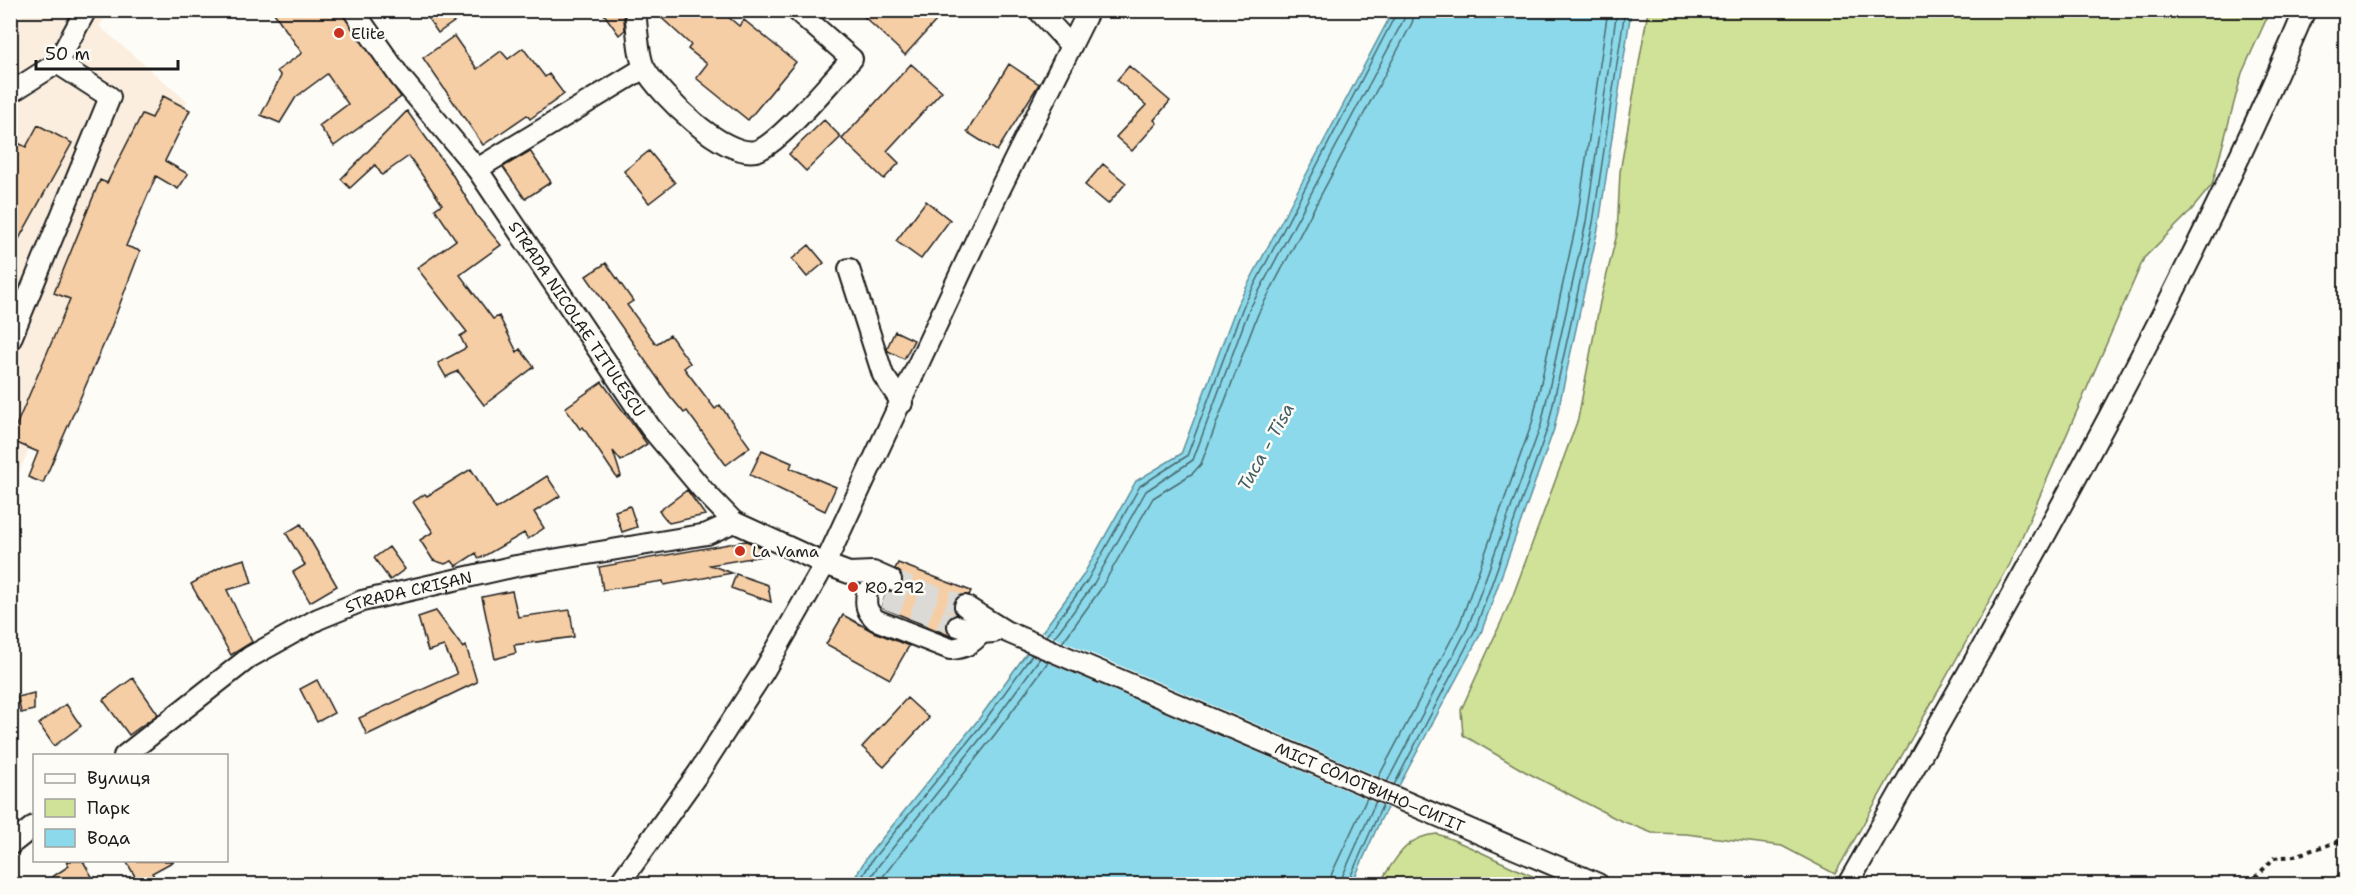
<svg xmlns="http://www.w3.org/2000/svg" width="2356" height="895" font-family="'Shantell Sans',sans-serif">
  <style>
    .built { fill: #fbeede }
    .green { fill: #cfe297; stroke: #767f5a; stroke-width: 1.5 }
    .water { fill: #8bd9ea; stroke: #5f8d98; stroke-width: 1.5 }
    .pier { fill: #fdfcf7 }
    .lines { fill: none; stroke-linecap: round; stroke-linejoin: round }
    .shore { stroke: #48686e; stroke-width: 1.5 }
    .building { fill: #f6cea5; stroke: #1c1c1c; stroke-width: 1.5 }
    .minor-tunnel { stroke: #dbdad6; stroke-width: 20; stroke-dasharray: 20 10; stroke-linecap: butt }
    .minor-casing { stroke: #1c1c1c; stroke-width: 24 }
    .path { stroke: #1c1c1c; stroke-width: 4; stroke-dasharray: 4.5 4.5; stroke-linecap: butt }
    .minor { stroke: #fdfcf7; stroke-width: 20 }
    .poi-dot { fill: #c8321e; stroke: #fdfcf7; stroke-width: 2 }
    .labels { text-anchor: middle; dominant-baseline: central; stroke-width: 5; stroke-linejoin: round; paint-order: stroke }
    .poi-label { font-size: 16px; fill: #1c1c1c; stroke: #fdfcf7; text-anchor: start }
    .street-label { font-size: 16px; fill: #1c1c1c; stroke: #fdfcf7 }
    .water-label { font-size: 18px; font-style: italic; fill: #435e64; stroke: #fdfcf7 }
  </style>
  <rect width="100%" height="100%" fill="#fdfcf7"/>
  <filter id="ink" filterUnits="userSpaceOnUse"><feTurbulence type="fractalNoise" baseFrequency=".0167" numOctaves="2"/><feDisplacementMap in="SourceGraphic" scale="12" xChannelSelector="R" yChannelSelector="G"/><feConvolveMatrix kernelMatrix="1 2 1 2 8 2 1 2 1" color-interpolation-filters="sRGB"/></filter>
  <g filter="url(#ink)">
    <path class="built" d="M24 11H111L99 26 187 101 11 489V34Z"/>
    <path class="green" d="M1648 11H2270L2242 73 2212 185 2188 214 2144 258 2010 564 1835 874 1782 846 1686 834 1652 833 1617 819 1524 771 1463 735 1461 710 1512 598 1578 419 1600 302 1617 234 1620 172Z
      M1437 834C1477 847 1513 871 1554 884H1379C1395 860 1405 836 1437 834Z"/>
    <path class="water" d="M1393 11H1631L1599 224 1554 429 1481 633 1380 821 1352 884H851L867 857 978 720 1082 577 1136 481 1181 454 1237 305Z"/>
    <path class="pier" d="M1039 631 1403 787 1390 809 1023 652Z"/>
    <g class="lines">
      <path class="shore" d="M1046 636 1087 581 1140 486 1187 456 1243 307 1398 10
        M1053 639 1093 585 1146 491 1193 460 1249 310 1404 19 1406 10
        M1062 643 1100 590 1153 498 1193 473 1201 464 1258 314 1412 23 1415 10
        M1378 778 1460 623 1532 423 1577 220 1608 10
        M1387 782 1468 627 1541 425 1586 222 1617 10
        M1394 785 1475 630 1548 427 1593 223 1625 10
        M858 884 872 860 983 723 1032 655
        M866 884 879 865 989 728 1040 658
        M877 884 996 733 1048 662
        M1330 884 1332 873 1367 798
        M1339 884 1376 801
        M1347 884 1383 804"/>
    </g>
    <path class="building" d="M272 10H340L401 97 334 146 319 126 348 104 327 74 296 97 280 123 261 115 281 76 277 71 302 53Z
      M437 10H471L438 33 427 17Z
      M601 10H623L625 30 619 35Z
      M653 10H720L739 26 744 20 796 62 748 120 696 78 707 64 688 49 691 45Z
      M857 10H946L905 55Z
      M454 36 477 69 501 51 508 59 523 48 545 77 549 74 564 94 530 119 527 115 483 145 423 58Z
      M911 64 942 91 887 151 899 163 884 179 842 139Z
      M1009 64 1039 84 997 151 967 132Z
      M1129 66 1170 101 1154 120 1157 123 1132 151 1116 137 1146 105 1117 80Z
      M163 96 190 110 165 161 188 174 178 189 156 176 126 246 140 251 110 330 43 483 28 477 38 452 10 440 70 299 54 293 100 180 107 183 142 114 152 118Z
      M407 111 452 174 477 216 501 245 460 275 493 319 499 316 517 352 520 349 534 367 484 405 458 371 446 377 438 363 466 348 460 336 467 332 417 268 456 240 435 209 442 204 409 156 382 175 375 165 350 188 341 179Z
      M824 120 841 137 806 171 789 154Z
      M38 125 72 143 10 255V139L26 147Z
      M530 151 551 182 525 199 503 167Z
      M649 151 675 183 649 203 624 171Z
      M1103 164 1126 183 1108 204 1085 185Z
      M926 201 950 220 921 259 896 241Z
      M809 245 824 263 807 277 792 259Z
      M606 263 633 301 627 305 656 344 670 335 690 363 684 368 715 409 720 405 750 447 726 465 687 411 684 413 670 396 586 276Z
      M895 331 914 340 904 359 888 351 887 348Z
      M602 382 647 444 621 461 613 451 621 476 617 478 583 427 580 429 565 408Z
      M762 450 792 463 790 468 836 487 825 511 750 475Z
      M471 469 496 509 547 476 560 496 534 512 544 528 528 539 524 533 479 559 476 553 456 566 452 561 445 564 433 560 420 540 433 532 413 502 425 494 427 496Z
      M687 490 705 515 669 523 659 511Z
      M630 506 637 527 622 532 615 511Z
      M301 524 337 586 310 602 293 572 305 565 286 533Z
      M746 541 762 548 763 556 710 565 732 573 664 585 663 581 603 590 599 567Z
      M389 547 405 569 390 580 374 558Z
      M245 559 252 583 227 590 252 642 231 655 191 584 224 565Z
      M898 563 971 591 969 595H960L955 600 953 606 957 614 950 617 946 623 947 629 953 637 881 607 887 591 898 590 902 584 901 573 895 569Z
      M736 574 768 585 771 602 731 588Z
      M512 591 518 617 570 610 574 637 514 645 516 653 495 659 482 597Z
      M436 611 463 648 466 646 477 682 367 735 359 718 457 674 444 646 428 651 418 617Z
      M843 615 872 631 909 646 890 679 826 644Z
      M133 678 158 714 129 735 103 700Z
      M317 680 334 713 317 722 300 689Z
      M34 693V710L21 713 18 697Z
      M907 698 929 718 884 767 862 747Z
      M66 704 81 726 54 746 39 724Z
      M66 861H83L97 885H40L69 866Z
      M126 861H174L152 873 159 885H140Z"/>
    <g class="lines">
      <path class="minor-tunnel" d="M891 580 965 606
        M884 598 958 626"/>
      <g class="minor-casing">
        <g id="minor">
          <path id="s1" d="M353 10 400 77 477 169 650 427 703 490 734 522 825 564 849 573 873 572 891 580"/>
          <path d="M635 10C637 25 638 58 645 69 660 95 724 158 756 151 779 145 832 79 852 59L796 10"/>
          <path d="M1038 10 1071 46"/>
          <path d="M10 93 57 63"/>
          <path d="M477 169 644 68"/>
          <path d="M849 269 883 375 902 403"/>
          <path d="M10 341 110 97 57 63 86 10"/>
          <path d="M867 592C865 605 866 611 876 620L950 649C964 648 972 644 981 633"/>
          <path id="s2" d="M965 606 1005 631 1598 884"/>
          <path d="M958 626 981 633 994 632"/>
          <path id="s3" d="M124 756 250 657 318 619 362 601 516 566 707 534 734 522"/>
          <path d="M10 845 34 826"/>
          <path d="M619 884 699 772 764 671 825 564 997 195 1089 10"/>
          <path d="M1848 884C2010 599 2177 313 2305 10"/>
        </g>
      </g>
      <path class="path" d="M2249 884 2274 858 2294 856 2346 839"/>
      <use href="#minor" class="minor"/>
    </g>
  </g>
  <g class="poi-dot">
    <circle cx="339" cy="33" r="6"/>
    <circle cx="740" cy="551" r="6"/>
    <circle cx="853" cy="587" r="6"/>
  </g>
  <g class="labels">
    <g class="poi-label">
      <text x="351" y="33">Elite</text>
      <text x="752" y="551">La Vama</text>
      <text x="865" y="587">RO 292</text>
    </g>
    <g class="street-label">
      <text stroke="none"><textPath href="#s1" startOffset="382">STRADA NICOLAE TITULESCU</textPath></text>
      <text stroke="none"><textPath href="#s3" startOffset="333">STRADA CRIȘAN</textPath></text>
      <text stroke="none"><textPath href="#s2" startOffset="444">МІСТ СОЛОТВИНО–СИГІТ</textPath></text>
    </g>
    <g class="water-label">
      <text transform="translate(1266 447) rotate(-61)">Тиса - Tisa</text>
    </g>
  </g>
  <rect width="2356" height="895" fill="none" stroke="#fdfcf7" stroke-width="36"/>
  <rect x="18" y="18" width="2320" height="859" fill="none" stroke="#1c1c1c" stroke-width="2" filter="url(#ink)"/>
  <rect x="33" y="754" width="195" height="108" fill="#fdfcf7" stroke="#a3a29f" stroke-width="1.5"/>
  <rect x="45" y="774" width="30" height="9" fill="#fdfcf7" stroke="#a3a29f" stroke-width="1.5"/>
  <text x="87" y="784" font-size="18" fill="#1c1c1c">Вулиця</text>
  <rect x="45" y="799" width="30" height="18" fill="#cfe297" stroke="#a3a29f" stroke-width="1.5"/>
  <text x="87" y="814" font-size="18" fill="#1c1c1c">Парк</text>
  <rect x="45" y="829" width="30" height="18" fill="#8bd9ea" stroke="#a3a29f" stroke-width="1.5"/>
  <text x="87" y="844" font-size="18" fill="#1c1c1c">Вода</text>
  <path d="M36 60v9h142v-9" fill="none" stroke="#1c1c1c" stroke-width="3"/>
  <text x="45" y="60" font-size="18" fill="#1c1c1c" stroke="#fdfcf7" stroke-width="4.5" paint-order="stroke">50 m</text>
</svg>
